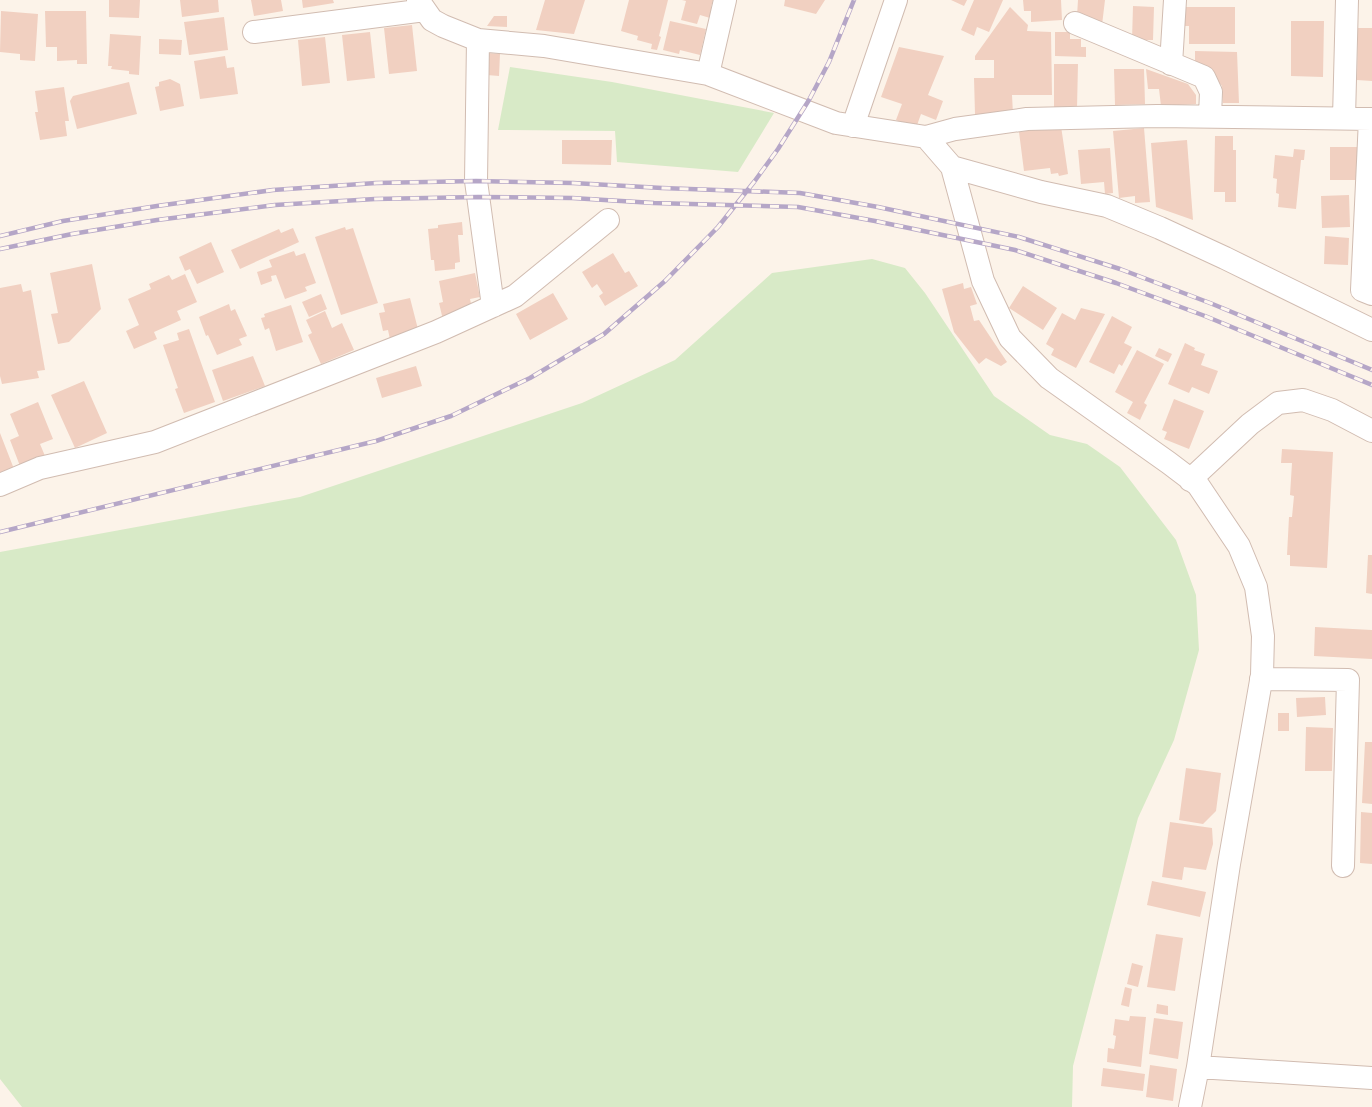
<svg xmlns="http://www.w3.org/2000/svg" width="1372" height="1107" font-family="'Asap Condensed',sans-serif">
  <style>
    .green { fill: #d8eac7 }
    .building { fill: #f1d0c1 }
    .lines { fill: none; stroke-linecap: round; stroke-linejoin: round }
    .minor-casing { stroke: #d1bcb1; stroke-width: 24 }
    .minor { stroke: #fff; stroke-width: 22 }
    .rail-casing { stroke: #b5a6c7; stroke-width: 4.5 }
    .rail { stroke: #fff7ef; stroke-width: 3; stroke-dasharray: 9; stroke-linecap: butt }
  </style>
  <rect width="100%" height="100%" fill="#fcf3e9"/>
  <path class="green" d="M510 67 612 82 774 113 738 172 617 162 615 131 498 130Z
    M872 259 905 268 925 293 994 396 1050 435 1087 444 1120 467 1176 540 1196 595 1199 650 1174 740 1138 818 1073 1066 1072 1107H22L0 1079V552L300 497 582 403 675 360 772 273Z"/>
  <path class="building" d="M109 0H140L139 18 109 17Z
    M180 0H218L219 12 182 17Z
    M251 0H281L283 11 254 16Z
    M302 0H333L334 3 303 8Z
    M545 0H585L574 34 536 30Z
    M629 0H668L659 36 661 37 657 50 651 49 652 44 637 40 638 36 621 31Z
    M682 0H713L711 7 712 8 710 18 700 15 697 24 681 20 686 1Z
    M785 0H825L816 14 784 6Z
    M951 0H967L964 6Z
    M974 0H1003L989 32 977 27 974 36 961 30Z
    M1023 0H1061L1062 20 1031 22V11H1024Z
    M1078 0H1105L1102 25 1077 16Z
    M1133 6 1154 7 1153 40H1132Z
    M1010 7 1028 25 1027 31 1051 32 1052 95H1012L1013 114H975L974 78H994V60H975V56Z
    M1184 7H1235V44H1189V26H1185Z
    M1 11 38 14 35 61 20 60V54L0 52Z
    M45 11H86L87 64H77V60L57 61V47H46Z
    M494 16H507V27L487 26Z
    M224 17 228 50 189 55 184 22Z
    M670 21 706 29 700 55 680 50 679 54 663 50Z
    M1291 21H1324L1323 77 1291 76Z
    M412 25 417 71 389 74 384 28Z
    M1358 28H1372V81L1357 80Z
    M370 32 375 78 347 81 342 35Z
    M1055 32H1070V39H1081V47H1086V57L1055 56Z
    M110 34 141 36 139 75 129 74V71L111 69 112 66H108Z
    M325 37 330 83 302 86 298 40Z
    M159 39 182 40 181 55 159 54Z
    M899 47 944 56 928 95 943 101 936 120 921 114 916 128 896 120 902 104 881 97Z
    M1195 51 1237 52 1239 103H1223L1222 86 1207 68 1195 67Z
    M488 53 500 54 499 76 487 75Z
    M225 56 227 68 234 67 238 94 200 99 194 61Z
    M1054 64H1078L1077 108 1054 107Z
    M1114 69H1144L1145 104 1115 105Z
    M1146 69 1188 84 1196 95V104L1161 106 1159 89H1148Z
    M170 79 180 84 184 106 160 111 155 87 159 86V82Z
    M129 82 137 114 77 129 70 101 73 96Z
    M64 87 69 121H65L67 136 40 140 35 112H38L35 91Z
    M1061 126 1068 174 1059 176 1058 173 1051 174 1050 168 1024 171 1019 132Z
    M1144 128 1150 202 1135 203V196L1119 198 1113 131Z
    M1215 136H1233V150H1236V202H1225V192H1214Z
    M562 140H612L611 165 562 164Z
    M1187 140 1193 220 1156 207 1151 143Z
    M1330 147H1357V180H1330Z
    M1110 148 1113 193 1105 194 1104 182 1081 184 1078 150Z
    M1294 149 1305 150 1304 160H1301L1296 209 1278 207 1279 194 1276 193 1277 179 1273 178 1275 155 1293 157Z
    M1349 195 1350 227 1322 228 1321 196Z
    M462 222 463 235H458L460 262 455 263V269L435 271 434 260H431L428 229 438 228V225Z
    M345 227 346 230 353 228 378 303 341 315 315 237Z
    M293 228 299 242 240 269 231 250 279 229 281 233Z
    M1325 236 1349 238 1348 265 1324 264Z
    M211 242 224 272 197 284 190 269 185 271 179 257Z
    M294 251 296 256 305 253 316 283 305 287 307 291 285 299 276 275 271 276 272 281 261 285 257 272 272 267 269 260Z
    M613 253 625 273 629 271 638 286 605 306 599 296 603 293 597 284 592 288 582 272Z
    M92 264 101 309 69 342 58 344 51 314 58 313 50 273Z
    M475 273 480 297 470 299 473 313 443 320 439 303 443 302 439 281Z
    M185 274 197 302 177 311 181 320 154 332 157 339 134 349 126 331 139 325 128 299 151 289 149 284 169 275 172 280Z
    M963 283 964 289 971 287 977 304 970 306 974 321 979 320 1007 362 1001 366 986 358 979 364 954 332 942 289Z
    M21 284 23 292 31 290 45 370 37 371 39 378 2 384 0 376V288Z
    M1023 286 1057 308 1043 330 1009 308Z
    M553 293 568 319 530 340 516 314Z
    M321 294 327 309 309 317 302 302Z
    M410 298 420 337 391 344 388 330 383 331 379 313 385 312 383 304Z
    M229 304 231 311 235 309 247 336 239 339 242 345 217 355 208 335 206 336 199 317Z
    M291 305 303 342 276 351 269 328 265 330 261 318 265 317 264 314Z
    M1081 308 1105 314 1076 368 1051 355 1054 349 1046 344 1062 313 1075 320Z
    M325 311 332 328 342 323 354 350 321 364 308 335 312 333 306 320Z
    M1112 316 1132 327 1124 343 1132 347 1122 366 1119 364 1114 374 1089 362Z
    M189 329 215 402 184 413 175 389 178 388 163 345 179 340 177 333Z
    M1185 343 1195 348 1194 350 1205 354 1201 365 1218 371 1209 394 1192 387 1189 393 1168 384Z
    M1159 348 1172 354 1168 362 1155 356Z
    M1137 350 1164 364 1144 403 1147 405 1140 420 1127 413 1133 402 1115 392Z
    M253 356 265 386 223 401 212 370Z
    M416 366 422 386 382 398 376 378Z
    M84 381 107 433 75 448 51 395Z
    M1174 399 1204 411 1189 449 1164 439 1167 432 1162 430Z
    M38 402 53 439 40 444 45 456 20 466 10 440 19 436 10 414Z
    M0 433 14 469 0 475Z
    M1282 449 1333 452 1327 568 1290 566V555H1287L1289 517H1292L1294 496 1290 495 1292 463H1281Z
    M1368 555H1372V594L1366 593Z
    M1315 627 1372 630V659L1314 656Z
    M1325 697 1326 715 1297 717 1296 698Z
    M1278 713H1289V731H1278Z
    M1306 727 1333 728 1332 771H1305Z
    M1365 742H1372V804L1362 803Z
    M1186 768 1221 773 1216 811 1203 824 1179 820Z
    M1361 812 1372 813V864L1360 863Z
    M1170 822 1212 828 1213 844 1206 870 1184 867 1182 880 1162 877Z
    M1152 881 1206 892 1200 917 1147 905Z
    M1156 934 1183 938 1175 991 1147 987Z
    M1132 963 1143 966 1138 987 1127 984Z
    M1125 987 1132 989 1129 1007 1121 1005Z
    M1157 1004 1168 1006V1015L1156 1013Z
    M1130 1016 1146 1017 1141 1067 1107 1062 1108 1048 1114 1049 1116 1036 1113 1035 1115 1019 1129 1021Z
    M1154 1018 1183 1022 1178 1059 1149 1054Z
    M1150 1065 1177 1069 1173 1101 1146 1097Z
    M1103 1068 1145 1074 1143 1091 1101 1086Z"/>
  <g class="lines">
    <g class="minor-casing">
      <path id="minor" d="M418 0 432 20 443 26 478 40 544 46 708 74 836 123 926 137 952 167 1041 192 1107 206 1160 228 1225 258 1372 330
        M1075 23 1204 77 1211 92 1210 116
        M254 32 425 10
        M478 40 476 181 493 306
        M1171 64 1175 0
        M708 74 725 0
        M1344 118 1347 0
        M1370 119 1362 290 1372 294
        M853 126 896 0
        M926 137 955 129 1027 119 1157 116 1372 119
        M952 167 983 281 1010 338 1049 378 1169 463 1198 485 1239 546 1256 587 1263 636 1262 675 1229 864 1198 1067 1190 1107
        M1190 480 1250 424 1278 403 1303 400 1332 410 1372 431
        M0 485 40 468 155 442 436 332 515 296 608 220
        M1261 679 1348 680 1343 866
        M1198 1067 1372 1078"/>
    </g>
    <use href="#minor" class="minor"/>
    <g class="rail-casing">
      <path id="rail" d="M0 236 63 221 157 206 273 190 376 183 476 181 573 183 662 188 800 193 878 207 1019 237 1120 269 1210 303 1372 370
        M0 249 72 234 157 220 275 205 375 199 478 197 572 198 654 203 798 207 875 221 1015 250 1116 283 1205 316 1372 385
        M0 532 376 441 451 416 530 378 604 334 665 281 718 227 754 182 778 149 809 100 829 62 854 0"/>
    </g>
    <use href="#rail" class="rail"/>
  </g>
</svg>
